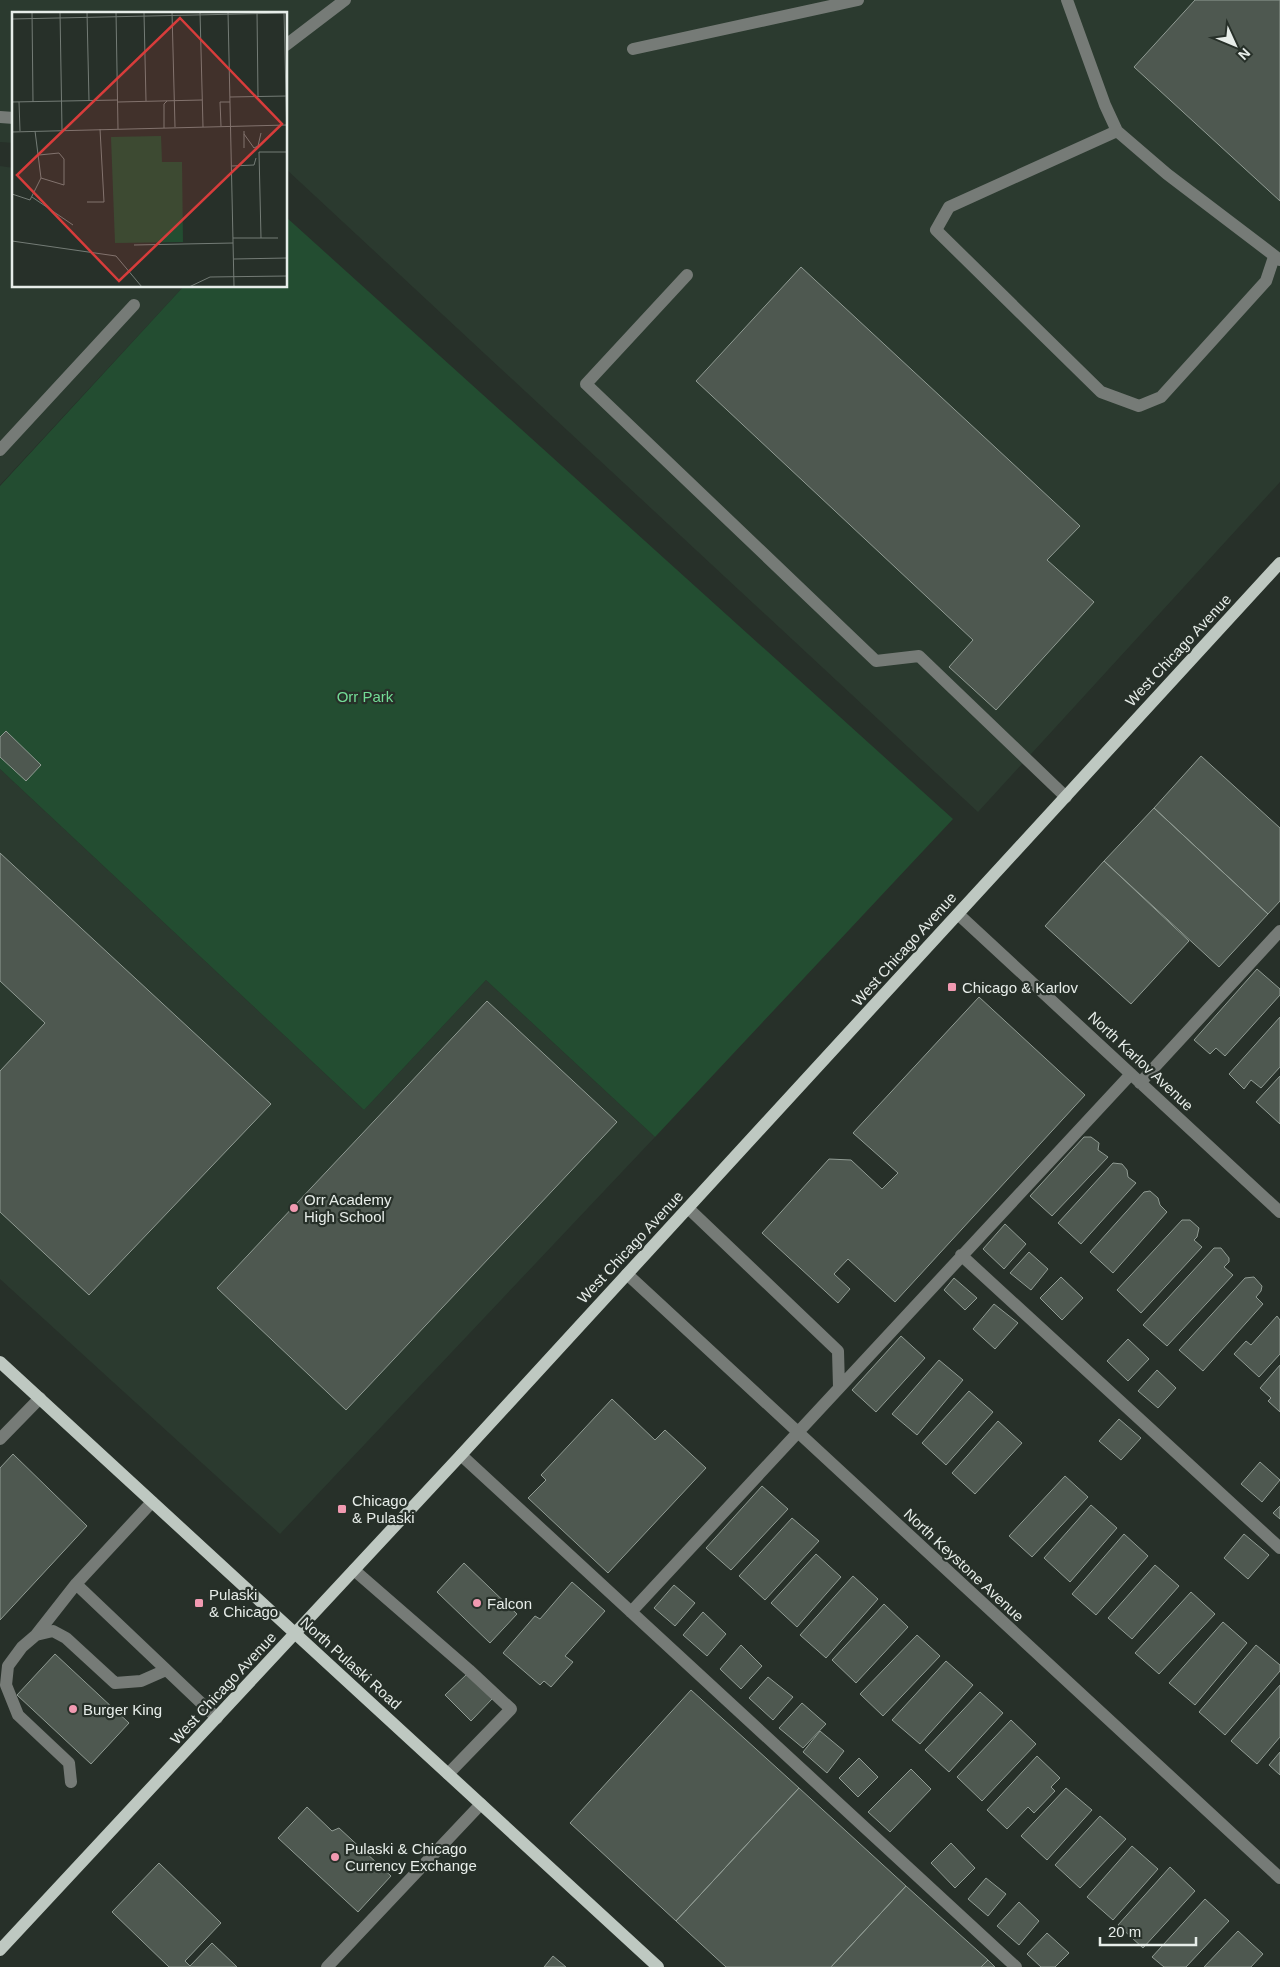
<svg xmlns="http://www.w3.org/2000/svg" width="1280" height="1967" font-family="Arial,sans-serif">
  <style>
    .built { fill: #2b3a2f }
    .green { fill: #234d31 }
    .building { fill: #4e5850; stroke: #909b93 }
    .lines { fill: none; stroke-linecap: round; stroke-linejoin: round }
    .minor { stroke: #767b77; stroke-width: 12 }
    .major { stroke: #bec8c1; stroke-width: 12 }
    .poi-dot { fill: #f19ab1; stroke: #273029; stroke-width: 2 }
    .labels { text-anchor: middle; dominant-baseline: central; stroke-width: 4.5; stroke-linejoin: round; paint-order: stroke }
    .street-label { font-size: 15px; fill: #e7ede9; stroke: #273029 }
    .park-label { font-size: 15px; fill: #73dc96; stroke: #273029 }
    .poi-label { font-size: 15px; fill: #e7ede9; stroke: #273029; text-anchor: start }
    .inset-road { fill: none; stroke: #747c76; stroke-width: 1 }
    .view { fill: #d83c3b; fill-opacity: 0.15; stroke: #d83c3b; stroke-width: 2.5 }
    .inset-edge { fill: none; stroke: #e7ede9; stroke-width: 2.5 }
  </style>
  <rect width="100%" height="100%" fill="#273029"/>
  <path class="built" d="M0 0H1280V482L978 812 286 169V14H14V143L0 142Z
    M0 166 14 168V286H184L0 485Z
    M0 769 364 1110 486 980 655 1137 280 1534 0 1279Z"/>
  <path class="green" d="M286 217 953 819 655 1137 486 980 364 1110 0 769V486L184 286H286Z"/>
  <path class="building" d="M1195 0H1280V201L1134 67Z
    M801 267 1080 526 1047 560 1094 602 996 710 949 667 973 640 696 381Z
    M6 731 41 765 26 781 0 757V737Z
    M1201 756 1280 828V901L1268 914 1154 808Z
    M1154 808 1268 914 1219 967 1104 861Z
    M0 853 271 1104 89 1295 0 1212V1071L45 1023 0 981Z
    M1104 861 1189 941 1131 1004 1045 926Z
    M1257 969 1280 989V995L1225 1056 1216 1048 1210 1054 1194 1040Z
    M979 997 1085 1095 895 1302 848 1259 834 1274 850 1289 838 1303 762 1233 829 1159 851 1160 882 1189 898 1173 853 1133Z
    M487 1001 617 1122 346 1410 217 1288Z
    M1280 1017V1067L1261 1088 1251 1080 1244 1089 1229 1074Z
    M1280 1076V1124L1256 1102Z
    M1084 1137H1091L1099 1143 1098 1150 1108 1157 1052 1216 1030 1196Z
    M1113 1163 1122 1164 1127 1170 1128 1177 1136 1183 1081 1244 1058 1223Z
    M1150 1191 1158 1198 1160 1205 1167 1212 1113 1273 1090 1252 1144 1192Z
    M1182 1220H1190L1199 1228 1197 1237 1194 1240 1202 1247 1141 1313 1117 1290Z
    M1005 1224 1026 1244 1004 1269 983 1249Z
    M1214 1248H1221L1229 1258V1262L1224 1267 1233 1275 1167 1346 1143 1325Z
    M1029 1252 1048 1269 1031 1290 1010 1273Z
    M1061 1277 1083 1298 1062 1320 1040 1298Z
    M1254 1277 1262 1286 1261 1291 1256 1297 1263 1304 1203 1371 1179 1350 1245 1278Z
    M954 1278 977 1298 965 1310 944 1290Z
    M994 1304 1018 1323 995 1349 973 1329Z
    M1277 1316 1280 1320V1354L1259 1377 1234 1354 1246 1341 1251 1345Z
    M901 1336 925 1358 876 1412 852 1390Z
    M1128 1339 1149 1359 1128 1381 1107 1361Z
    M939 1360 963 1380 917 1435 892 1414Z
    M1280 1365V1412L1268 1401 1271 1398 1260 1388Z
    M1157 1370 1176 1388 1158 1408 1138 1391Z
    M969 1391 993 1412 946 1465 922 1443Z
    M612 1399 655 1440 665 1430 706 1468 608 1573 528 1498 546 1480 541 1475Z
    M1119 1419 1141 1438 1121 1460 1099 1441Z
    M998 1421 1022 1443 975 1494 952 1473Z
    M13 1454 87 1526 0 1620V1468Z
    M1260 1462 1280 1480 1262 1502 1241 1484Z
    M1065 1476 1088 1497 1032 1557 1009 1536Z
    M762 1486 788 1509 731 1570 706 1548Z
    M1091 1505 1117 1528 1070 1582 1044 1558Z
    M1280 1506V1519L1273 1513Z
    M792 1518 819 1541 765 1600 739 1576Z
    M1124 1534 1148 1556 1096 1615 1072 1594Z
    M1244 1534 1269 1555 1248 1579 1224 1558Z
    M816 1554 841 1577 797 1627 771 1603Z
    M464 1563 517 1614 490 1643 437 1592Z
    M1155 1565 1179 1586 1132 1639 1108 1618Z
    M853 1576 878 1599 826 1658 800 1635Z
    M572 1582 605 1611 565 1656 573 1662 551 1687 544 1681 540 1685 503 1653 535 1616 540 1619Z
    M674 1585 695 1603 675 1626 654 1608Z
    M1191 1592 1215 1614 1159 1674 1135 1653Z
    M884 1604 908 1627 856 1683 832 1660Z
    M703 1612 726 1634 707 1656 683 1635Z
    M1223 1622 1247 1643 1195 1705 1169 1683Z
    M917 1635 940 1656 883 1716 860 1694Z
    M741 1645 762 1666 741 1689 720 1669Z
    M1256 1645 1280 1665V1671L1225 1735 1199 1712Z
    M55 1654 129 1723 91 1764 17 1695Z
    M946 1661 973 1685 920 1744 892 1720Z
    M467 1674 492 1699 471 1721 445 1695Z
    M768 1677 793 1697 773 1720 749 1698Z
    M1280 1685V1737L1257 1764 1231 1741Z
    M691 1690 799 1788 676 1921 570 1823Z
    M980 1692 1003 1713 949 1772 925 1750Z
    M802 1703 826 1724 803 1748 779 1728Z
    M1011 1720 1036 1744 982 1801 957 1777Z
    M820 1731 844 1751 827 1773 803 1752Z
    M1280 1752V1775L1269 1765Z
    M1037 1756 1060 1778 1051 1787 1055 1791 1034 1813 1028 1807 1007 1829 987 1810Z
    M859 1758 878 1777 858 1797 839 1778Z
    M911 1769 931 1789 890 1832 868 1812Z
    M799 1788 906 1886 831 1967H726L676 1921Z
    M1066 1788 1092 1810 1047 1860 1021 1836Z
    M307 1807 332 1831 339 1828 391 1876 358 1912 278 1838Z
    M1100 1816 1126 1839 1080 1888 1055 1865Z
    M951 1843 975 1868 955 1888 931 1863Z
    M1132 1846 1158 1869 1113 1920 1087 1897Z
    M159 1863 221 1923 185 1961 190 1966 212 1943 237 1967H169L112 1912Z
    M1170 1867 1195 1891 1143 1948 1118 1925Z
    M986 1878 1006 1894 988 1916 968 1899Z
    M906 1886 988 1960 981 1967H831Z
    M1205 1899 1229 1921 1186 1967H1164L1152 1957Z
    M1019 1902 1039 1921 1019 1945 997 1926Z
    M1238 1931 1263 1954 1251 1967H1204Z
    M1047 1933 1069 1953 1055 1967H1041L1027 1954Z
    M553 1956 566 1967H544Z
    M988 1960 995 1967H981Z"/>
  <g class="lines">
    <path class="minor" d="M1067 0 1105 105 1117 131 1167 174 1280 260
      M286 45 345 0
      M633 49 858 0
      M0 117 14 118
      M1117 131 949 207 936 230 1101 392 1139 406 1161 397 1266 281 1274 257
      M687 275 586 384 876 661 919 656 1066 797
      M0 450 134 305
      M958 914 1280 1212
      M1140 1083 1280 931
      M688 1208 838 1351 839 1387
      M961 1255 1280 1548
      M627 1274 1280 1878
      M0 1439 40 1398
      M461 1455 1016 1967
      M354 1570 469 1670 511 1709 448 1774
      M76 1584 217 1718
      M631 1612 1131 1074
      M36 1635 76 1584 152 1502
      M71 1782 69 1763 18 1715 6 1685 8 1666 22 1647 36 1635 53 1631 66 1638 115 1683 141 1681 166 1670
      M327 1967 481 1804"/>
    <path class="major" d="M0 1362 658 1967
      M0 1950 461 1455 1280 563"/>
  </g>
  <g class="poi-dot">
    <rect x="947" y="982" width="10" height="10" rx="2.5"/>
    <circle cx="294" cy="1208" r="5"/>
    <rect x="337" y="1504" width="10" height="10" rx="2.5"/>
    <rect x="194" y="1598" width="10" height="10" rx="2.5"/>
    <circle cx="477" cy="1603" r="5"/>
    <circle cx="73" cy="1709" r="5"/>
    <circle cx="335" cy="1857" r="5"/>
  </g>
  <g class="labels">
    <g class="street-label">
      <text transform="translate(1178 650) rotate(-47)">West Chicago Avenue</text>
      <text transform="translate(904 949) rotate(-48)">West Chicago Avenue</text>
      <text transform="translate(1141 1061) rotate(43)">North Karlov Avenue</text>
      <text transform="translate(630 1247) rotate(-47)">West Chicago Avenue</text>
      <text transform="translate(964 1565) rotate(43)">North Keystone Avenue</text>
      <text transform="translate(351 1663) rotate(42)">North Pulaski Road</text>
      <text transform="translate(223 1688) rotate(-47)">West Chicago Avenue</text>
    </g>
    <g class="park-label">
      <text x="365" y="696">Orr Park</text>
    </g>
    <g class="poi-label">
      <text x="962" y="987">Chicago &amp; Karlov</text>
      <text x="304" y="1199">Orr Academy<tspan x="304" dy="17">High School</tspan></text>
      <text x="352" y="1500">Chicago<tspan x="352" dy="17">&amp; Pulaski</tspan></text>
      <text x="209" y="1594">Pulaski<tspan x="209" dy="17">&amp; Chicago</tspan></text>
      <text x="487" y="1603">Falcon</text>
      <text x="83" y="1709">Burger King</text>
      <text x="345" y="1848">Pulaski &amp; Chicago<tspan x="345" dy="17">Currency Exchange</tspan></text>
    </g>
  </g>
  <g transform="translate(12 12)">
    <rect width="275" height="275" fill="#273029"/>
    <path d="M149 124 150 150H170L171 230 103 231 99 125Z" fill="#234d31"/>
    <path class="inset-road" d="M20 0 21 90M48 0 50 118M75 0 77 89M104 0 106 117M160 0 163 115M188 0 191 115M216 0 222 275M245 0 246 85M272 0 275 128M132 1 134 89M0 7 275 1M218 85 275 84M0 90 106 88M7 90 8 119M106 90 190 88M209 114 208 90H218M152 116V92L155 89M232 119V136M0 120 275 113M232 122 242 136 246 134 249 121M27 143 47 141 52 147V173L29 166M220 154 242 153 244 146M0 182 18 188 29 166 23 119M20 185 61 213M75 190H92L88 117M221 226H266M249 226 247 140H275M0 229 104 244 130 275M122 233 221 231M222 247 275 246M177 275 198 265 275 264"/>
    <path class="view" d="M168 6 270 112 107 269 5 163Z"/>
    <rect width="275" height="275" class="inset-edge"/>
  </g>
  <g transform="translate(1235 45) rotate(134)" stroke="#273029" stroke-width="4" paint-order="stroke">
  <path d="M0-4L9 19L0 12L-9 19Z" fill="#e7ede9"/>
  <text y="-8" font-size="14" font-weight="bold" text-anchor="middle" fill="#e7ede9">N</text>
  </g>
  <path d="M1100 1937v8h96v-8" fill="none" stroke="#e7ede9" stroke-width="2.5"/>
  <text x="1108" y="1937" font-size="15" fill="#e7ede9" stroke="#273029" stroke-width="4" paint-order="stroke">20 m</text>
</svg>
